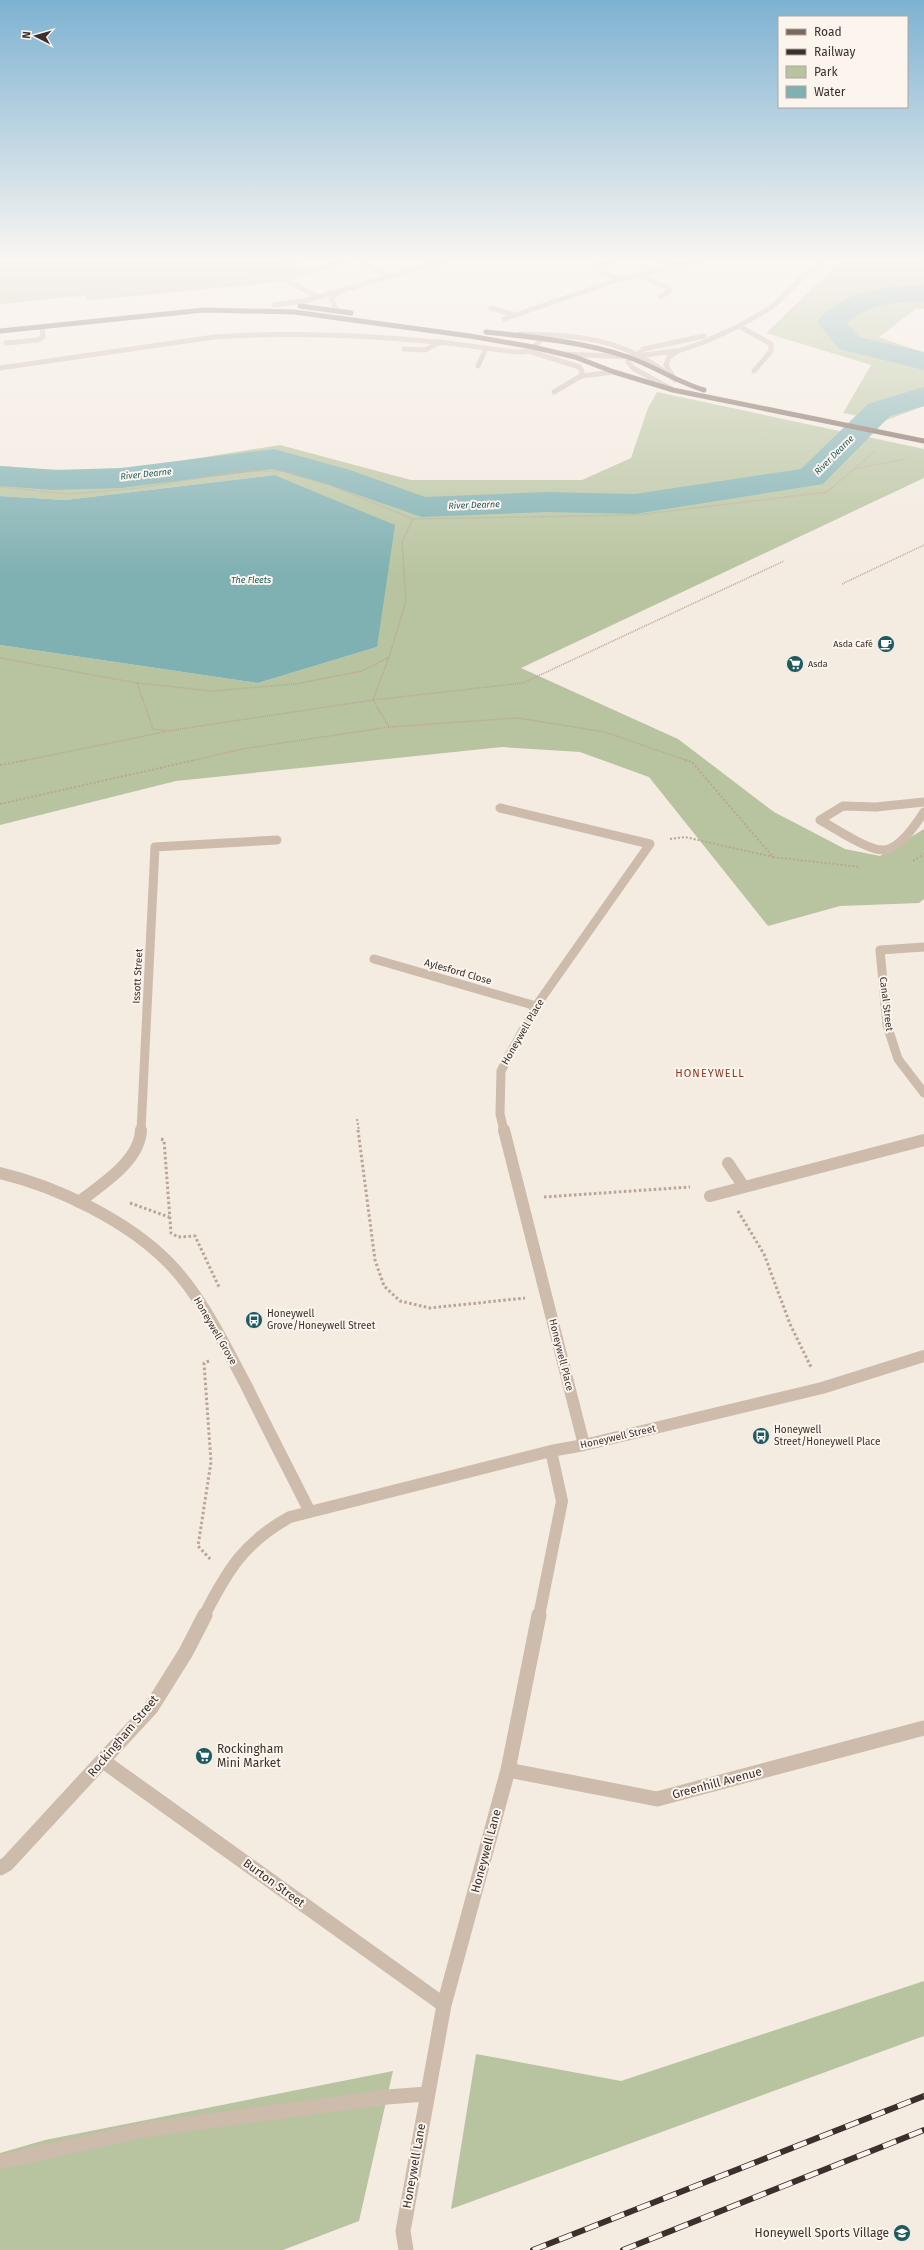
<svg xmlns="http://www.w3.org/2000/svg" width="924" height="2250" font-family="'Fira Sans',sans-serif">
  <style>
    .green { fill: #b8c4a0 }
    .water { fill: #7fb0b2 }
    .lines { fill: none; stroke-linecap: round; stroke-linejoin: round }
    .river { fill: #7fb0b2; fill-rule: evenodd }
    .path-far2 { stroke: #b9a596; stroke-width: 1.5; stroke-dasharray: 1 1; stroke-linecap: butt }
    .path-far1 { stroke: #b9a596; stroke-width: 2; stroke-dasharray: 2 2; stroke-linecap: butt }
    .path { stroke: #b9a596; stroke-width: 3; stroke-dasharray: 2.5 2.5; stroke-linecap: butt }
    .service-far2 { stroke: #cdbbac; stroke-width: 5 }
    .service-far1 { stroke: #cdbbac; stroke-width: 9 }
    .service { stroke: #cdbbac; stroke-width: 15 }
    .minor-far3 { stroke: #cdbbac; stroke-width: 5 }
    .minor-far2 { stroke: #cdbbac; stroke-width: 9 }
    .minor-far1 { stroke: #cdbbac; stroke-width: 12 }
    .minor { stroke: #cdbbac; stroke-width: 15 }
    .tertiary { stroke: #cdbbac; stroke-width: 5 }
    .primary { stroke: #7d675c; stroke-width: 5 }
    .rail-casing { stroke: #3b302b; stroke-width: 6 }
    .rail { stroke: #fbf5ee; stroke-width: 4.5; stroke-dasharray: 14; stroke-linecap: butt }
    .labels { text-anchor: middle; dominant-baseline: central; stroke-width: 4; stroke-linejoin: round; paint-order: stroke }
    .far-water-label { font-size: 9px; font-style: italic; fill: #1f5a5e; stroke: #fbf5ee }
    .far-poi-label { font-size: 9px; fill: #3b302b; stroke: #fbf5ee; text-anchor: end }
    .street-label { font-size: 10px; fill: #3b302b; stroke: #fbf5ee }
    .poi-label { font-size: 10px; fill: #3b302b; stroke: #fbf5ee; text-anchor: start }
    .neighbourhood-label { font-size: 11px; letter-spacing: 1px; fill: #8c3b22; stroke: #fbf5ee }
    .near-street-label { font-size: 12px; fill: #3b302b; stroke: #fbf5ee }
    .near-poi-label { font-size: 12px; fill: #3b302b; stroke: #fbf5ee; text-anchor: start }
  </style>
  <rect width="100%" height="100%" fill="#f4ebe1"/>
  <path class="green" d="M0 261H281L305 274 0 304Z
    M841 261H924V309H916L879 337 924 353V406L884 421 843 413 871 365 766 333Z
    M657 392 924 449V478L521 668 678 739 774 812 845 849 880 856 924 829V899L919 903 840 906 768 926 649 777 580 752 502 747 176 781 0 825V645L258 683 377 647 274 475 65 500 0 496V466L106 473 280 445 411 480H582L631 458 648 408Z
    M924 1981V2036L451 2209 476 2054 621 2081Z
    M393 2071 359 2221 283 2250H0V2153L45 2140Z"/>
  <path class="water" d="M274 475 395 525 377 647 258 683 0 645V496L65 500Z"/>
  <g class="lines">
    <path class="river" d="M924 285V301C890 302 875 303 847 323L859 337 924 352V370L839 349 817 322C839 291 890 286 924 285Z
      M924 387V406L890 416 823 484 635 514 546 512 422 517 326 484 273 469 121 488 54 490 0 486V466L54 470 121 468 274 449 350 470 425 497 546 492 635 494 801 469 868 404Z"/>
    <path class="path-far2" d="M144 261 160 272
      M854 469 906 459
      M0 487 70 494 138 488 243 471H283L330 485 413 519
      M842 584 924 545
      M389 657 373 700 389 727
      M0 658 137 683 212 691 295 684 362 671 389 657 406 601 402 542 413 519 637 515 827 492 875 451
      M137 683 153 729 167 731 373 700 523 683 784 561
      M22 761 164 732
      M191 761 242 749 389 727 518 718 605 732 688 761"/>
    <path class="path-far1" d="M685 760 692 762 773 857 860 867
      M0 765 27 760
      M0 804 195 760
      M670 839 685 837 773 857
      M913 861 924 854
      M357 1119 359 1131"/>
    <path class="path" d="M358 1130 375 1260 384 1286 400 1301 430 1308 525 1298
      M161 1139 164 1140 171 1233 178 1237 195 1236 219 1287
      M544 1197 690 1187
      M130 1203 169 1217
      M738 1211 764 1254 790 1324 811 1367
      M209 1361 204 1363 211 1462 198 1546 211 1560"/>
    <path class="service-far2" d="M289 261 308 272
      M615 261 595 266 599 272 622 279
      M661 261 675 265
      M638 275 669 288V291L661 297
      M283 279 345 261
      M88 298 283 279 319 297
      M491 308 514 315
      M504 319 614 281
      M739 326 771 344V351L754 371
      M519 334C581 335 623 338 673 378
      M6 343 38 340 43 337 42 327
      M404 349 425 350 441 342
      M529 351 579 367 582 371 581 376
      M478 366 486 348
      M0 368 214 337
      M554 392 581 376 614 372"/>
    <path class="service-far1" d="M924 802 876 807 843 806 820 820C835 828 868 851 884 850 900 849 916 824 924 812"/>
    <path class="service" d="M0 2162 143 2130 387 2097 427 2094"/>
    <path class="minor-far3" d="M360 261 387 277
      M614 281 698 261
      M274 305 304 301 444 261
      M337 311 331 298 339 292
      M214 337C289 332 363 335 437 342 464 344 491 350 519 352L529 351 541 340"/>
    <path class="minor-far2" d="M500 808 650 844 536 1006 501 1071 500 1114 504 1131
      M924 947 880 950 887 1025 898 1059 924 1093
      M374 959 536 1006
      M141 1131 155 847 277 840"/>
    <path class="minor-far1" d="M504 1130 584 1445
      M728 1163 744 1187
      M0 1173C56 1186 128 1221 169 1263 202 1297 224 1344 246 1385 267 1428 289 1470 310 1512
      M710 1196 924 1140
      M79 1202C101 1185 140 1161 141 1130
      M204 1616C227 1571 244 1542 290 1517L551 1451 584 1445 822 1388 924 1356
      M539 1616 562 1501 551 1451"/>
    <path class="minor" d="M103 1761 444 2005
      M508 1770 657 1799 924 1728
      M0 1868 7 1864 151 1708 186 1652 205 1615
      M406 2250 403 2231 444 2005 508 1770 539 1615"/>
    <path class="tertiary" d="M639 353 644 349 704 336
      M564 354 629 357 675 351
      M629 357 628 362 633 368 673 390
      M675 380 666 365 669 357 678 351 702 343 739 326 772 307 810 270 820 267 823 261"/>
    <path class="primary" d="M300 306 351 313
      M0 331 204 310 294 312 470 336 533 347 575 357 614 372 673 390 924 441
      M486 332C533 337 583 342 628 357 654 366 677 382 704 390"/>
    <g class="rail-casing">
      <path id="rail" d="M533 2250 924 2096
        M623 2250 924 2130"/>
    </g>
    <use href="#rail" class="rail"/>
  </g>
  <linearGradient id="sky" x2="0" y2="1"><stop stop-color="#7eb2d2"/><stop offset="0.45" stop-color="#faf6f2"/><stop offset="1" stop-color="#faf6f2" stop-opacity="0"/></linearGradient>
  <rect width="924" height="576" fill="url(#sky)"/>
  <defs>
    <g id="cafe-disc" transform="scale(0.9)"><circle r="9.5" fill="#1f5a5e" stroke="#fbf5ee"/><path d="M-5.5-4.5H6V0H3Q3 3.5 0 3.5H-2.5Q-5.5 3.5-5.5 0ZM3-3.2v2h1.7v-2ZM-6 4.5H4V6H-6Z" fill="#fff"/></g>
    <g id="supermarket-disc" transform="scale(0.9)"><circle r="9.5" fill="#1f5a5e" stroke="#fbf5ee"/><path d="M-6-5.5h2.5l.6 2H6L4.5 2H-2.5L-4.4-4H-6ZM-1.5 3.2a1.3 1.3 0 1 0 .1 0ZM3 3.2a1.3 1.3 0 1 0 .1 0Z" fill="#fff"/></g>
    <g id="bus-disc" transform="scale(0.9)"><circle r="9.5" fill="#1f5a5e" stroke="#fbf5ee"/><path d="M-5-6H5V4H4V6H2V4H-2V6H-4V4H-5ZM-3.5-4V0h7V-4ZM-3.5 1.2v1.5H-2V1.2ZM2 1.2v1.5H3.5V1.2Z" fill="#fff"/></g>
    <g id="university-disc" transform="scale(0.9)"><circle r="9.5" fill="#1f5a5e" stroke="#fbf5ee"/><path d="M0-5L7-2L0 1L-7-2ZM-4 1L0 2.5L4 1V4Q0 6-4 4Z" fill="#fff"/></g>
  </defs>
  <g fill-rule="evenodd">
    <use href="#cafe-disc" x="886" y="644"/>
    <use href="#supermarket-disc" x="795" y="664"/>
    <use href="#bus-disc" x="254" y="1320"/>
    <use href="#bus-disc" x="761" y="1436"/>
    <use href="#supermarket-disc" x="204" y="1756"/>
    <use href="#university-disc" x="902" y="2233"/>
  </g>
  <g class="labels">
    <g class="far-water-label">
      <text transform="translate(834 455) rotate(-45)">River Dearne</text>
      <text transform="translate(146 474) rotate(-6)">River Dearne</text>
      <text transform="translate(474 505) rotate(-2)">River Dearne</text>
      <text x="251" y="580">The Fleets</text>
    </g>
    <g class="far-poi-label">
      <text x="873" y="644">Asda Café</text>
      <text x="808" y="664" text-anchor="start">Asda</text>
    </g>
    <g class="street-label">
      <text transform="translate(458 972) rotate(16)">Aylesford Close</text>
      <text transform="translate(138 976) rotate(-87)">Issott Street</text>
      <text transform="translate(886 1004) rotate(83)">Canal Street</text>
      <text transform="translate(523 1032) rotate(-60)">Honeywell Place</text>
      <text transform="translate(215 1331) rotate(60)">Honeywell Grove</text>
      <text transform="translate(561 1355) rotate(76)">Honeywell Place</text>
      <text transform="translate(618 1437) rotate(-13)">Honeywell Street</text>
    </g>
    <g class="poi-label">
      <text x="267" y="1314">Honeywell<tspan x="267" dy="12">Grove/Honeywell Street</tspan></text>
      <text x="774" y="1430">Honeywell<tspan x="774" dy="12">Street/Honeywell Place</tspan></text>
    </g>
    <g class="neighbourhood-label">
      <text x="710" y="1073">HONEYWELL</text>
    </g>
    <g class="near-street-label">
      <text transform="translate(123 1736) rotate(-50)">Rockingham Street</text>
      <text transform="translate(717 1783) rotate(-15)">Greenhill Avenue</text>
      <text transform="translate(486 1851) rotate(-75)">Honeywell Lane</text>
      <text transform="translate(274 1883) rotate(36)">Burton Street</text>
      <text transform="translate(414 2166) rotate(-80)">Honeywell Lane</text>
    </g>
    <g class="near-poi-label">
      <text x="217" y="1749">Rockingham<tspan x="217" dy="14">Mini Market</tspan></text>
      <text x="889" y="2233" text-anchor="end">Honeywell Sports Village</text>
    </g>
  </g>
  <rect x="778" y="16" width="130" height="92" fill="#fbf5ee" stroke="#aea6a0"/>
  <rect x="786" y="29" width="20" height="6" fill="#7d675c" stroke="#aea6a0"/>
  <text x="814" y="36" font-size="12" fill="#3b302b">Road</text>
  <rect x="786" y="49" width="20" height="6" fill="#3b302b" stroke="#aea6a0"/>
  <text x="814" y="56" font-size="12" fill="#3b302b">Railway</text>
  <rect x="786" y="66" width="20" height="12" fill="#b8c4a0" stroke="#aea6a0"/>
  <text x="814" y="76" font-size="12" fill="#3b302b">Park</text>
  <rect x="786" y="86" width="20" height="12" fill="#7fb0b2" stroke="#aea6a0"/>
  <text x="814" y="96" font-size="12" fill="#3b302b">Water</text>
  <g transform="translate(36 36) rotate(276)" stroke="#fbf5ee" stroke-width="3" paint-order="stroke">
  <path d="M0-3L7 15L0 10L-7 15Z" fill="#3b302b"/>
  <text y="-6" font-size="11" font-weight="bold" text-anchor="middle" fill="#3b302b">N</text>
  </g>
</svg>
